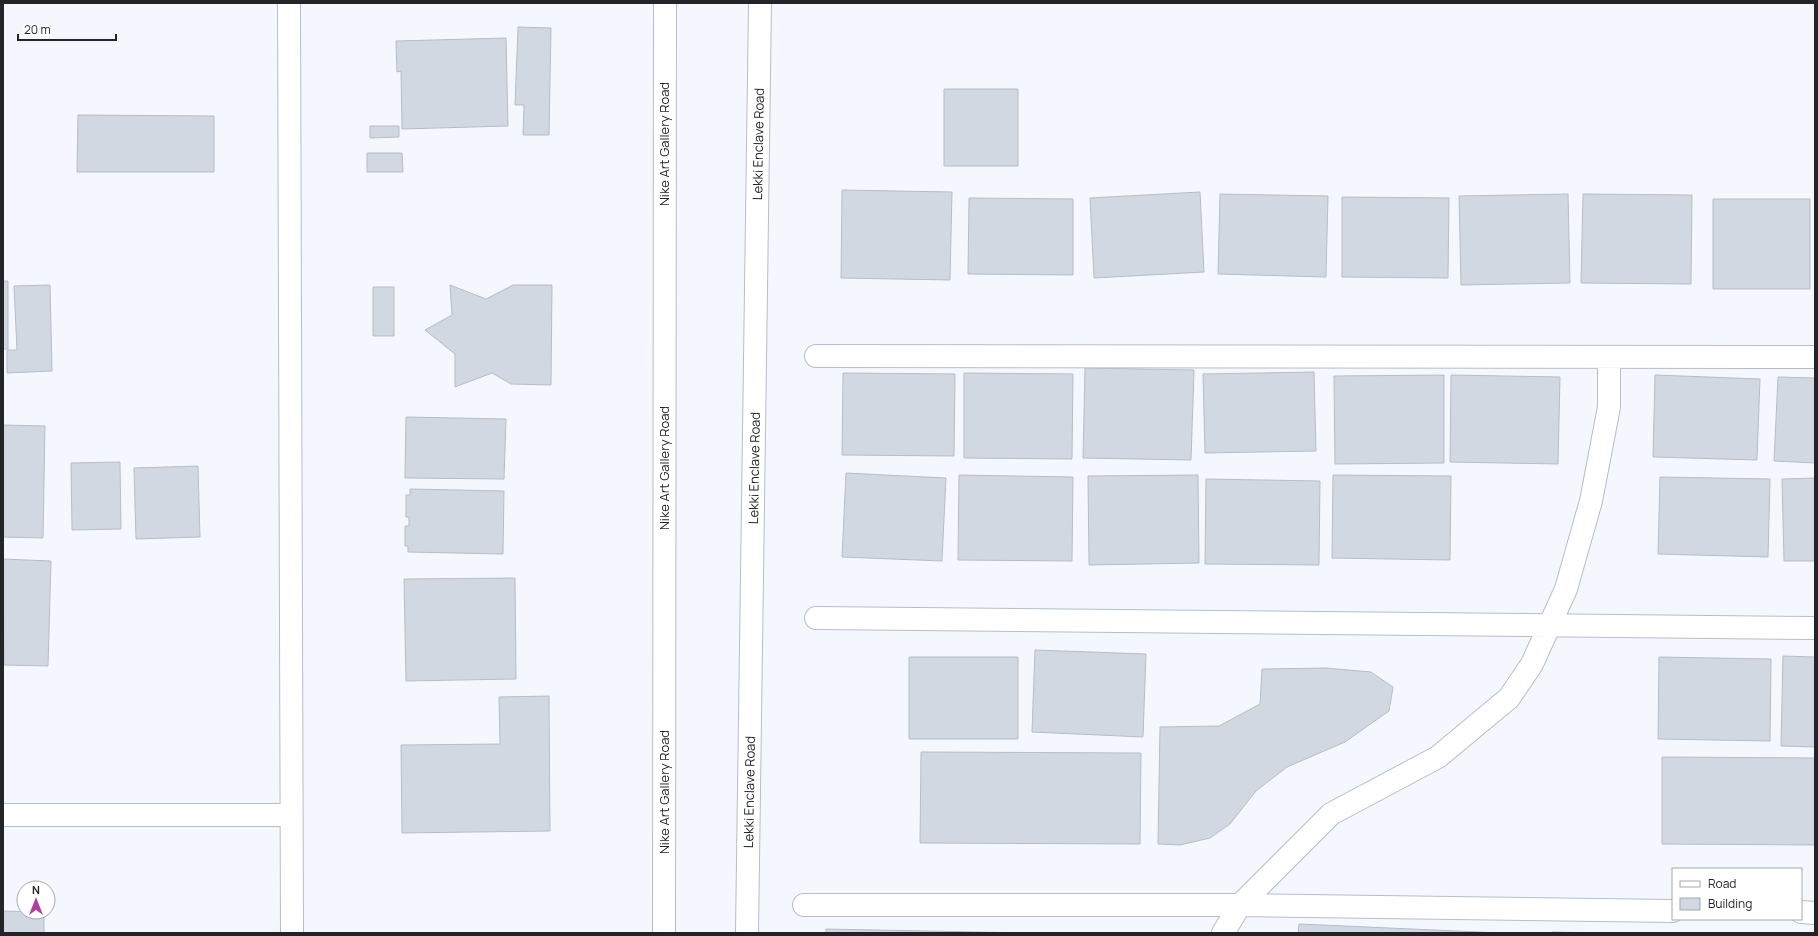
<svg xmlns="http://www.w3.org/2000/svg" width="1818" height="936" font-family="Manrope,sans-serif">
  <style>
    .building { fill: #d2d8e2; stroke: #b7bdc7 }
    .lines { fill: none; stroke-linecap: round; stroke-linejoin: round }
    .minor-casing { stroke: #b7bdc7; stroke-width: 24 }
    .minor { stroke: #fff; stroke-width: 22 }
    .labels { text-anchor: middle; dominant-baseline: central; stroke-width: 3; stroke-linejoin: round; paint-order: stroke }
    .street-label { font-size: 13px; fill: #222428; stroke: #fff }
  </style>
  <rect width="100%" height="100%" fill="#f4f8fe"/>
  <path class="building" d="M518 27 551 28 549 135H523L524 105H515Z
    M506 38 508 126 402 129 401 71 397 72 396 41Z
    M944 89H1018V166H944Z
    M78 115 214 116V172H77Z
    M370 126H399V137L370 138Z
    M367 153H402L403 172H367Z
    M842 190 952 192 950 280 841 278Z
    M1200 192 1204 272 1094 278 1090 198Z
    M1220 194 1328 196 1326 277 1218 274Z
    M1568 194 1570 283 1461 285 1459 196Z
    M1583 194 1692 195 1691 284 1581 283Z
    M1342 197 1449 198 1448 278 1342 277Z
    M969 198 1073 199V275L968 274Z
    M1713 199H1810V289H1713Z
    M3 281H8V349H3Z
    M50 285 52 371 7 373V350H17L14 286Z
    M450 285 486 299 513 285H552L551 385 511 384 492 373 455 387V354L425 330 452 315Z
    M373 287H394V336H373Z
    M1085 368 1194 370 1191 460 1083 458Z
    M1314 372 1316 451 1205 453 1203 374Z
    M843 373 955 374 954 456 842 455Z
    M964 373 1073 374 1072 459 964 458Z
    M1444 375V463L1335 464 1334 376Z
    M1451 375 1560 377 1558 464 1450 462Z
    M1655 375 1760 379 1757 460 1653 457Z
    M1778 377 1815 378V463L1774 461Z
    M406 417 506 419 504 479 405 478Z
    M3 425 45 426 43 538 3 537Z
    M120 462 121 529 72 530 71 463Z
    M198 466 200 537 136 539 134 468Z
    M846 473 946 478 942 561 842 557Z
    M959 475 1073 477 1072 561 958 560Z
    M1198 475 1199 563 1089 565 1088 476Z
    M1333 475 1451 476 1450 560 1332 558Z
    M1660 477 1770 479 1768 557 1658 554Z
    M1815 478V561H1784L1782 479Z
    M1206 479 1320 481 1319 565 1205 564Z
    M410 489 504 491 503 554 408 552V546H405V526H409V517H406V495H410Z
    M3 559 51 561 48 666 4 665Z
    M515 578 516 679 406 681 404 579Z
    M1035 650 1146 654 1143 737 1032 732Z
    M1783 656 1815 657V747L1781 746Z
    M909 657H1018V739H909Z
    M1659 657 1771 659 1770 741 1658 739Z
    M1326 668 1371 672 1393 687 1389 711 1345 742 1287 767 1256 791 1230 824 1210 838 1180 845 1158 844 1160 727 1219 726 1260 704 1262 669Z
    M549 696 550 831 402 833 401 745 500 744 499 697Z
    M921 752 1141 753 1140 844 920 843Z
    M1662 757 1815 758V845L1662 844Z
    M3 911 44 912V933H3Z
    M1299 924 1502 933H1298Z
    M826 929 1029 933H826Z
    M1552 932 1609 933H1552Z"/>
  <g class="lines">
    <g class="minor-casing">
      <path id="minor" d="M289 3 292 933
        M816 356 1815 357
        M816 618 1815 628
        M3 815H291
        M804 905H1240L1673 911
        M1801 912 1815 913
        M664 933 665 3
        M747 933 760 3
        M1223 933 1240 905 1331 814 1438 757 1509 698 1532 664 1566 589 1591 501 1609 407V357"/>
    </g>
    <use href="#minor" class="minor"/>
  </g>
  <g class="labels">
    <g class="street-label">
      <text transform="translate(664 144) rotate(-90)">Nike Art Gallery Road</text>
      <text transform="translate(758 144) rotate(-89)">Lekki Enclave Road</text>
      <text transform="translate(664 468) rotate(-90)">Nike Art Gallery Road</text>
      <text transform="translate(754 468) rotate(-89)">Lekki Enclave Road</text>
      <text transform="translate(664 792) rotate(-90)">Nike Art Gallery Road</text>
      <text transform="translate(749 792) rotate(-89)">Lekki Enclave Road</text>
    </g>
  </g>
  <rect width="1818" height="936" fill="none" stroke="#222428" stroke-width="8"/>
  <rect x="1672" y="868" width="130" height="52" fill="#ffffff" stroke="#a7a7a9"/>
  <rect x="1680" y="881" width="20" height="6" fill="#ffffff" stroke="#a7a7a9"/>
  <text x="1708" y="888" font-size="12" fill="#222428">Road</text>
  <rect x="1680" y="898" width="20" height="12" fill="#d2d8e2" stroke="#a7a7a9"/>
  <text x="1708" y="908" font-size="12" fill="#222428">Building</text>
  <g transform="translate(36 900)"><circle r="19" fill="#ffffff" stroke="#a7a7a9"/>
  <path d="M0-3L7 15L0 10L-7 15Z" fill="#b0409b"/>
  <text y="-6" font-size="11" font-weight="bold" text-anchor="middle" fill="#222428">N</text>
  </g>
  <path d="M18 34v6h98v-6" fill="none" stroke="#222428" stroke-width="2"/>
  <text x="24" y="34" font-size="12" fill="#222428" stroke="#ffffff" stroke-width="3" paint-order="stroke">20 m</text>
</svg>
